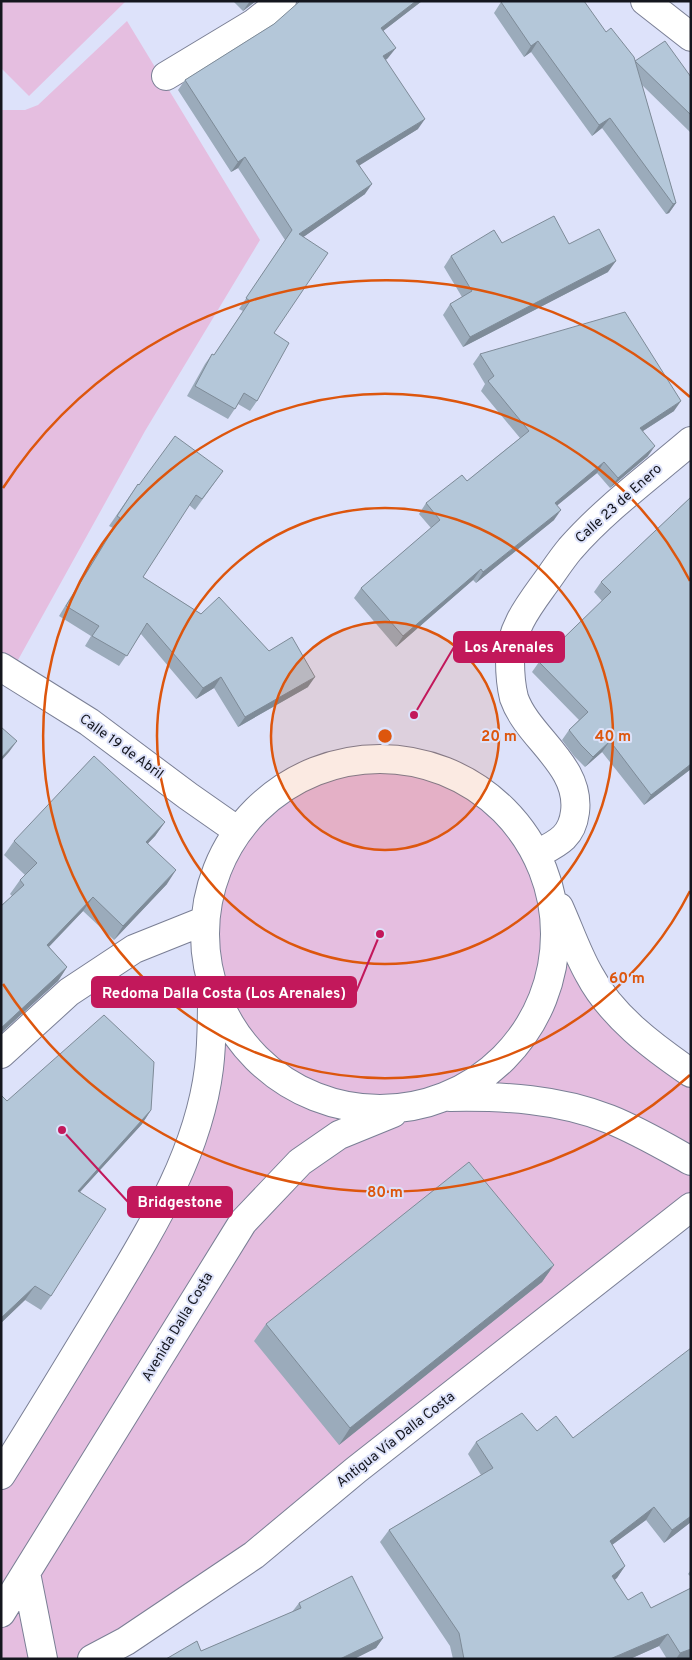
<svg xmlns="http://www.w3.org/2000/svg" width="692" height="1660" font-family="Overpass,sans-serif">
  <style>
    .green { fill: #e5bee0 }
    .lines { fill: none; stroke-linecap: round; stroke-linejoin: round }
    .minor-casing { stroke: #7a7f95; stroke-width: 30 }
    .minor { stroke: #fff; stroke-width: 28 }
    .wall { fill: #9babbb }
    .shaded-wall { fill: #7e8b98 }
    .building { fill: #b4c7d9; stroke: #7e8b98 }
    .ring { fill: none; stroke: #dd560d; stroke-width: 2.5 }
    .labels { text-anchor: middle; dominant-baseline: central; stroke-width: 4; stroke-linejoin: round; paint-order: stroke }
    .street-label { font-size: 14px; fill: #14161e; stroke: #dde2fa }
    .centre { fill: #dd560d; stroke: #dde2fa; stroke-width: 2.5 }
    .ring-label { font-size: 15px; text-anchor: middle; font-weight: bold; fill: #dd560d; stroke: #dde2fa; stroke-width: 4; stroke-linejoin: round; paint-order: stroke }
    .leader { fill: none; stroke: #c2185b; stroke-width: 2 }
    .callout-dot { fill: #c2185b; stroke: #dde2fa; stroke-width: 2 }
    .callout { fill: #c2185b; stroke: #c2185b; stroke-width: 2 }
    .callout-label { font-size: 15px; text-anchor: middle; font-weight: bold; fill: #fff }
  </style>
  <rect width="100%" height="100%" fill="#dde2fa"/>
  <path class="green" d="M1 1H126L29 96 1 68Z
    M127 21 260 240 145 431 13 669 1 662V110H25L38 105Z
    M377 758 410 761 441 769 470 784 497 803 519 827 537 854 589 975 691 1073V1207L356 1470 92 1659H1V1475L174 1182 211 984C207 963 202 942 204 920 210 855 253 796 314 771 335 763 356 761 377 758Z"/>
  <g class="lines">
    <g class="minor-casing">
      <path id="minor" d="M645 1 691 37
        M166 76 254 23 282 1
        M1 667 89 722 188 796 238 831
        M205 934a175 175 0 1 1 350 0a175 175 0 1 1-350 0Z
        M537 854C558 843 572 837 575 812 581 765 528 738 514 698 511 686 510 672 510 660 510 631 527 608 543 586 552 574 560 561 570 549 605 509 650 476 691 441
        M559 907C569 929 577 953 589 974 611 1016 653 1047 691 1073
        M1 1054 69 992 134 949 204 921
        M450 1097C504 1096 559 1099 609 1119 637 1130 664 1146 691 1161
        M1 1475C36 1420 69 1365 103 1309 148 1234 198 1157 209 1068 212 1044 212 1020 212 996
        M26 1573 43 1659
        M1 1613 243 1222 300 1162 339 1135 393 1113
        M92 1659 126 1641 254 1555 356 1470 691 1207"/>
    </g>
    <use href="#minor" class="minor"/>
  </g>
  <path class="wall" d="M233 1H256L243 11Z
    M297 1H422L383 31 388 58 386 60 418 129 359 165 365 194 303 237 274 333 257 401 250 411 238 404 228 419 187 396 205 364 212 354 214 355 243 311 239 309 285 240 238 168 231 172 178 90 185 80 274 24 297 5Z
    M501 2 606 32 635 61 691 77V133L642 85 676 203 669 213 666 214 602 128 592 136 531 52 524 57 494 13Z
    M502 243 569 244 608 272 463 347 443 315 450 304 462 297 444 267 451 256Z
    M480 354 674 411 643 431 648 456 610 488 597 473 557 505 554 520 476 583 473 580 396 647 354 598 361 588 431 528 419 514 426 503 467 481 520 438 481 391 485 384 473 364Z
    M223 471 195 510 189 505 143 577 201 614 269 651 308 687 238 727 214 688 196 699 141 634 119 666 85 646 91 636 59 616 113 528 109 526 138 484 139 485Z
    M691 497V769L644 805 602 752 585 767 574 756 562 740 569 730 579 720 532 672 539 662 602 601 594 592 601 582Z
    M165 822 155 836 148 843 167 884 114 940 83 911 49 947 67 967 58 981 1 1033V906L12 896 10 894 20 880 25 875 4 855 14 841Z
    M1 1095 7 1101 151 1110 142 1124 80 1192 51 1296 41 1310 25 1300 1 1323Z
    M554 1265 542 1282 339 1445 254 1341 266 1324Z
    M537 1431 573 1438 691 1522 664 1543 646 1520 612 1545 625 1566 615 1580 628 1600 651 1608 691 1588V1658L667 1659 659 1646 630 1659H453L450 1646 380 1542 389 1530 481 1475 468 1454 476 1442Z
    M691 1570V1577L688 1574Z
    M299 1603 383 1638 376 1648 354 1659H166L201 1651 292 1612Z"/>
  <path class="shaded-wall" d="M250 1H256L243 11Z
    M416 1H422L374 38 381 28Z
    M538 41 531 52 524 57 531 46Z
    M396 48 388 58 376 66 383 56Z
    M610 118 602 128 592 136 599 125Z
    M425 119 418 129 349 172 356 161Z
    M245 157 238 168 231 172 238 162Z
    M372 184 365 194 292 245 299 234Z
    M676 203 669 213 666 214 673 204Z
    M616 261 608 272 463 347 470 337Z
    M681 401 674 411 632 438 640 428Z
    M655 446 648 456 610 488 618 478Z
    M604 462 597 473 548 513 555 503Z
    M561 510 554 520 476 583 483 572Z
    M481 569 473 580 396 647 403 636Z
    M221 677 214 688 196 699 203 688Z
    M315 677 308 687 238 727 245 717Z
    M17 741 9 752 1 761V758Z
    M610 741 602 752 585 767 593 757Z
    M691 764V769L644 805 651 795Z
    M165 822 155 836 136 856 146 842Z
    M176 870 167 884 114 940 123 926Z
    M93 897 83 911 37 959 47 945Z
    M67 967 58 981 1 1033V1028Z
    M151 1110 142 1124 68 1205 78 1191Z
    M554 1265 542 1282 339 1445 350 1428Z
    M35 1286 25 1300 1 1323V1318Z
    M654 1507 646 1520 601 1553 610 1541Z
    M691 1516V1522L664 1543 672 1530Z
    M625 1566 617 1578 604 1588 612 1576Z
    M668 1634 659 1646 630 1659H610Z
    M383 1638 376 1648 354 1659H340Z
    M691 1649V1658L676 1659 680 1653Z"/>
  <path class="building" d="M300 1H416L381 28 396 48 383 56 425 119 356 161 372 184 299 234 328 253 274 333 289 343 257 401 244 393 235 409 195 386 212 354 214 355 250 301 246 298 292 230 245 157 238 162 185 80 274 24Z
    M503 1H584L606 32 611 28 634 57 676 203 673 204 610 118 599 125 538 41 531 46 501 2Z
    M665 41 691 77V115L635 61Z
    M554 216 569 244 599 229 616 261 470 337 450 304 472 291 451 256 494 230 502 243Z
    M625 312 681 401 640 428 655 446 618 478 604 462 555 503 561 510 483 572 481 569 403 636 361 588 440 520 426 503 462 475 467 481 529 431 488 381 494 376 480 354Z
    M175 436 223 471 202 499 196 495 143 577 201 614 219 597 269 651 292 637 315 677 245 717 221 677 203 688 147 623 127 656 92 636 99 626 66 606 120 518 117 516 138 484 139 485Z
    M691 497V764L651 795 610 741 593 757 581 745 569 730 588 712 539 662 611 592 601 582Z
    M1 727 17 741 1 758Z
    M94 756 165 822 146 842 176 870 123 926 93 897 47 945 67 967 1 1028V906L24 885 20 880 37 863 14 841Z
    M104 1015 154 1062 151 1110 78 1191 106 1209 51 1296 35 1286 1 1318V1095L7 1101Z
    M469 1162 554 1265 350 1428 266 1324Z
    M691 1348V1516L672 1530 654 1507 610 1541 625 1566 612 1576 628 1600 642 1592 651 1608 691 1588V1649L680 1653 668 1634 610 1659H464L459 1633 389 1530 493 1468 476 1442 522 1413 537 1431 556 1416 573 1438Z
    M352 1576 383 1638 340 1659H166L197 1641 201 1651 301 1608 299 1603Z"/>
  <circle cx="385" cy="736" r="114" fill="#dd560d" fill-opacity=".12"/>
  <g class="ring">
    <circle cx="385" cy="736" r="114"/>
    <circle cx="385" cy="736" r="228"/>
    <path d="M690 891A342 342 0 1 1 690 581"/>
    <path d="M690 1075A456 456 0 0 1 3 984M3 488A456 456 0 0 1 690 397"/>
  </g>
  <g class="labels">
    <g class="street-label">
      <text transform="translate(619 504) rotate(-42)">Calle 23 de Enero</text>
      <text transform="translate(121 747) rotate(36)">Calle 19 de Abril</text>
      <text transform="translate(178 1327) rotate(-59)">Avenida Dalla Costa</text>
      <text transform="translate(396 1440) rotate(-38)">Antigua Vía Dalla Costa</text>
    </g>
  </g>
  <circle cx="385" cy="736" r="8" class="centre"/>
  <g class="ring-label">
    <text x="499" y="741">20 m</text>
    <text x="613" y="741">40 m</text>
    <text x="627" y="983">60 m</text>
    <text x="385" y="1197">80 m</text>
  </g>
  <path class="leader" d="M414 715L454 647M380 934L356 992M62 1130L128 1202"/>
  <g class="callout-dot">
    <circle cx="414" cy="715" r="5"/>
    <circle cx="380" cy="934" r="5"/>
    <circle cx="62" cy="1130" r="5"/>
  </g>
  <g class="callout">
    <rect x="454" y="632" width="110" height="30" rx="5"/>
    <rect x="92" y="977" width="264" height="30" rx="5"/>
    <rect x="128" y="1187" width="104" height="30" rx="5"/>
  </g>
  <g class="callout-label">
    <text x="509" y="652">Los Arenales</text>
    <text x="224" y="998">Redoma Dalla Costa (Los Arenales)</text>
    <text x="180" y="1207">Bridgestone</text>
  </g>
  <rect width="692" height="1660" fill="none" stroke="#14161e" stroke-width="5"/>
</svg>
